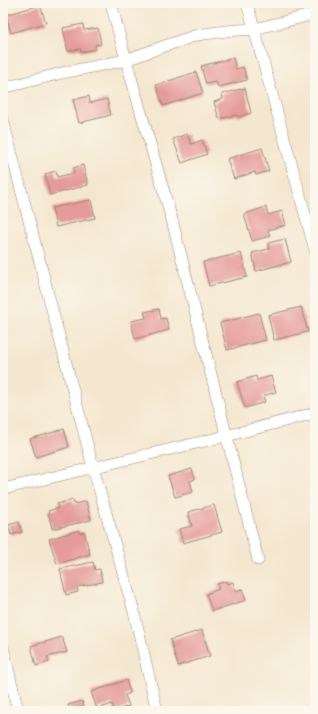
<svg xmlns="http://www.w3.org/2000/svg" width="318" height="714" font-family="Delius,sans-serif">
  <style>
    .building { fill: #e59b99 }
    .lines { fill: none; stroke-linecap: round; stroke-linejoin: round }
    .street-casing { stroke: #988876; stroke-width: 12 }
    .street { stroke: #fff; stroke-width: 11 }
  </style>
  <rect width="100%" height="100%" fill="#fbf7ec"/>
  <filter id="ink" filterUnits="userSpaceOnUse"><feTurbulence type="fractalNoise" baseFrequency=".025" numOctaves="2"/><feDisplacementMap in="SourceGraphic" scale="8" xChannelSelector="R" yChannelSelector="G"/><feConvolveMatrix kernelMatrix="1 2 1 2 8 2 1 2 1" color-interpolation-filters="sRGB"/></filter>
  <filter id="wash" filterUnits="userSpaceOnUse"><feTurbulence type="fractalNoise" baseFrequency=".012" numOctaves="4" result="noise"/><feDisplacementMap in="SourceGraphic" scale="16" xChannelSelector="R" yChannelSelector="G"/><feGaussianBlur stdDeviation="0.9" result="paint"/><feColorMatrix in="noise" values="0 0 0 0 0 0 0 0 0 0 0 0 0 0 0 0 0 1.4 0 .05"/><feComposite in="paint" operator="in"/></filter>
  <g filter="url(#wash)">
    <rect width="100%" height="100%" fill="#f4e7cf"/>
    <g id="blocks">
      <path class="building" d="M40 5 46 23 11 33 6 15Z
        M83 24 84 30 98 28 101 44 95 45 96 49 81 52 80 49 68 51 63 28Z
        M233 58 236 69 243 67 247 80 218 87 216 82 206 84 201 66Z
        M196 72 203 93 163 106 156 85Z
        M245 88 251 113 238 117 237 115 219 119 214 102 223 99 222 94Z
        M89 96 90 103 107 99 111 115 79 123 73 100Z
        M187 134 191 144 202 140 207 154 182 163 173 139Z
        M262 148 269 171 256 175 255 172 234 179 227 159Z
        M83 165 88 185 50 195 45 174 56 171 57 177 74 173 73 168Z
        M91 200 95 218 56 227 52 208Z
        M266 207 268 215 282 211 286 225 268 230 270 236 252 241 244 214Z
        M285 239 291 262 256 271 252 253 269 249 268 243Z
        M241 253 247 277 209 286 203 262Z
        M301 307 308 332 274 340 268 315Z
        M159 309 161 319 166 318 169 330 135 339 131 321 146 318 144 312Z
        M259 313 266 340 227 350 220 323Z
        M256 376 257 380 271 376 276 392 263 396 265 402 245 408 237 382Z
        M64 429 69 447 36 457 30 439Z
        M192 469 195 479 190 481 193 492 175 497 168 476Z
        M73 500 74 504 86 501 91 520 52 529 48 511 58 508 57 504Z
        M214 505 222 532 183 543 179 529 192 526 188 512Z
        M19 522 22 532 11 535 8 525Z
        M79 530 80 533 84 532 90 554 57 564 49 539Z
        M93 562 95 570 100 569 102 582 77 587 78 592 66 595 60 569Z
        M226 581 227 584 233 582 236 591 242 589 246 600 212 611 206 594 219 589 217 584Z
        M202 630 210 656 178 666 170 640Z
        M62 637 67 652 47 657 49 662 36 666 31 646Z
        M126 680 130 693 125 695 129 706 115 711 112 704 97 709 91 692Z
        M82 701 85 711H70L68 705Z"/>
    </g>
  </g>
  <g filter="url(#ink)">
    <use href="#blocks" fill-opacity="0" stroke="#988876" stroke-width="1"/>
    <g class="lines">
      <g class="street-casing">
        <path id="street" d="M111 3 126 60 172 220 258 560
          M247 3 315 250
          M3 88 62 73 126 60 159 48 197 35 226 31 254 29 315 14
          M3 120 93 467 134 612 157 711
          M3 489 226 436 315 413
          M3 647 18 711"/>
      </g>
      <use href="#street" class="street"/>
    </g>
  </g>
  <rect width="318" height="714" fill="none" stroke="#fbf7ec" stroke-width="16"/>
</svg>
